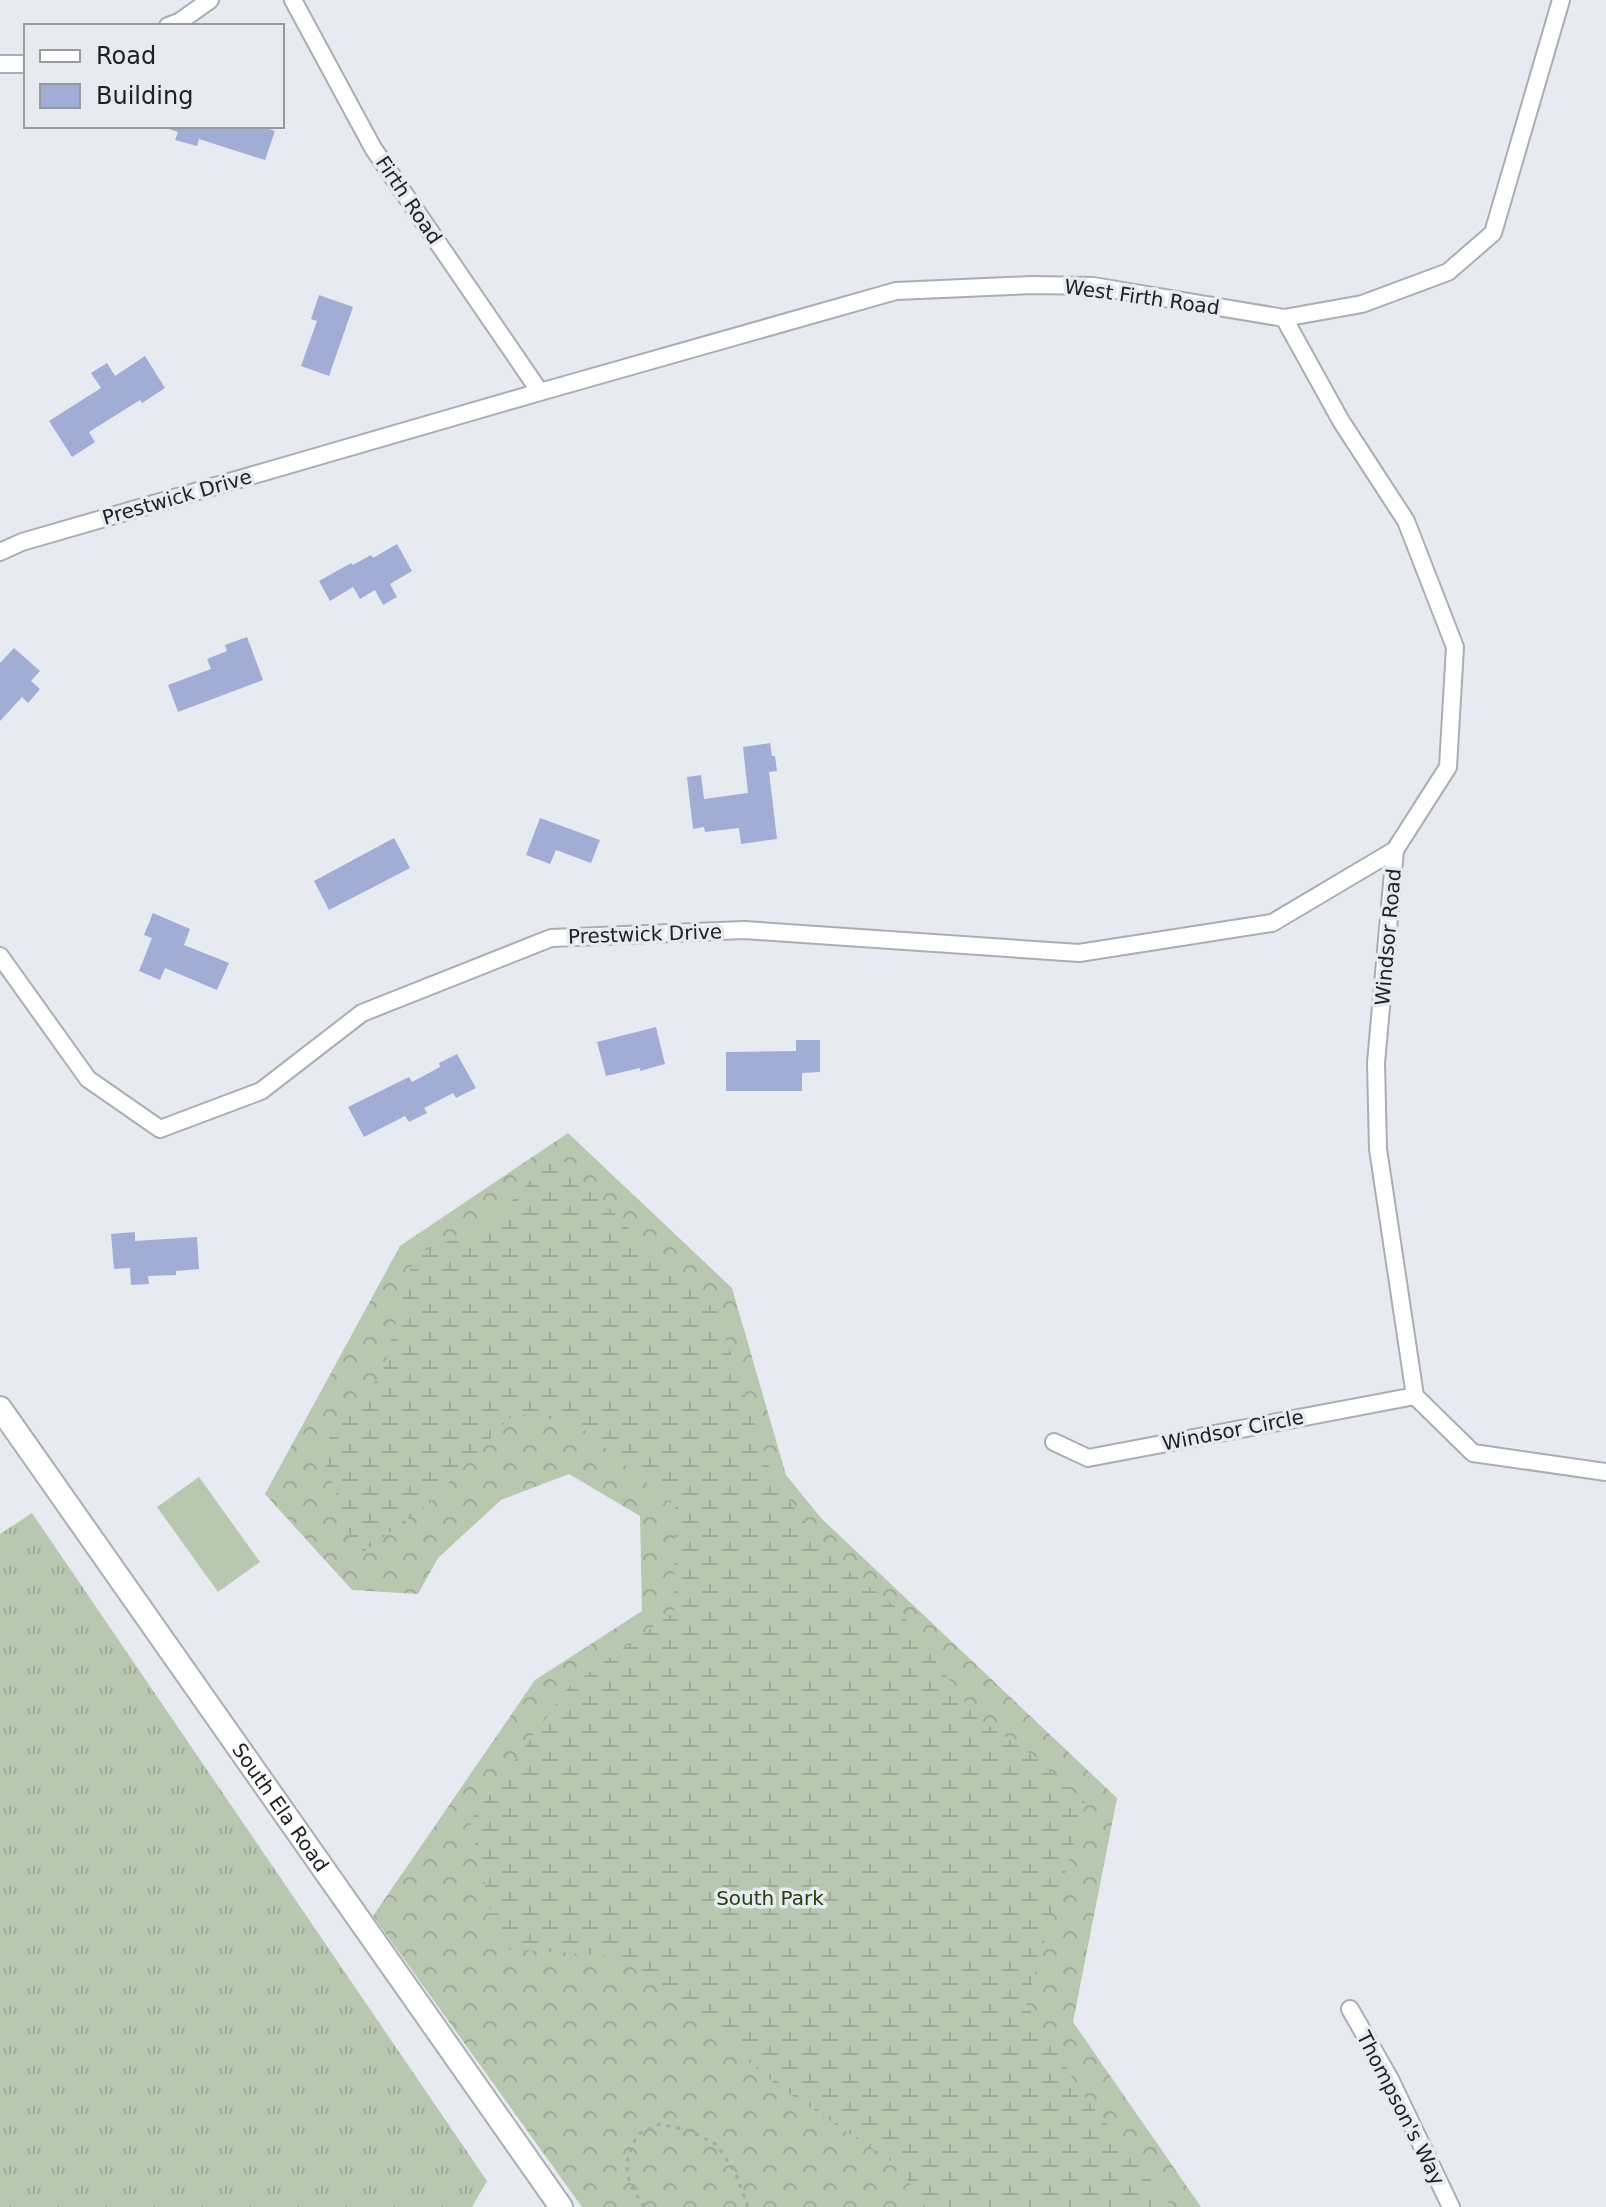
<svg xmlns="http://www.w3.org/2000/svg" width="1606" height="2207" font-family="'DejaVu Sans',sans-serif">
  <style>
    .grass { fill: url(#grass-tufts) }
    .forest { fill: url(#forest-crowns) }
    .wetland { fill: url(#wetland-marsh) }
    .garden { fill: #b7c7b0 }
    .building { fill: #a1add5 }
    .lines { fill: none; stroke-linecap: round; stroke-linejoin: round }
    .street-casing { stroke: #abadb5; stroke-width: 20 }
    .secondary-casing { stroke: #abadb5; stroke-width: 26 }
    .path { stroke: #a7a8af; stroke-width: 3; stroke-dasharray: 4 6; stroke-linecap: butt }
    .street { stroke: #fff; stroke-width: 16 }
    .secondary { stroke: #fff; stroke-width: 22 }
    .labels { text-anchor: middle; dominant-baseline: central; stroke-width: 7; stroke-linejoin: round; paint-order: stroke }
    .street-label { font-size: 20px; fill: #202124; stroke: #e8eaf2 }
    .park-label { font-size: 20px; fill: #1f4109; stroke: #e8eaf2 }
  </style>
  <defs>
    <pattern id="grass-tufts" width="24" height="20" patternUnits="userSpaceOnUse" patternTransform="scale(2)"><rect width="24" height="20" fill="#b7c7b0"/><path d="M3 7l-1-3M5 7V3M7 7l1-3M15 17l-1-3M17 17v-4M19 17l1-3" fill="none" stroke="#9dab97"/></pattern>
    <pattern id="forest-crowns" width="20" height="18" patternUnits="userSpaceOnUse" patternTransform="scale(2)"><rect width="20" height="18" fill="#b7c7b0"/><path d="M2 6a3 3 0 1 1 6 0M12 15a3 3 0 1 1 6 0" fill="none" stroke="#9dab97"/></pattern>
    <pattern id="wetland-marsh" width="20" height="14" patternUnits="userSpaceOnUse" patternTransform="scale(2)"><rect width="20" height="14" fill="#b7c7b0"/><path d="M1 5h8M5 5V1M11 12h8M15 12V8" fill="none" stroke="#9dab97"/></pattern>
  </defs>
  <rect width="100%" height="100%" fill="#e8eaf2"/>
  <path class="grass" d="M32 1513 487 2181 472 2207H0V1534Z"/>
  <path class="forest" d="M568 1133 732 1288 786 1475 821 1518 1117 1798 1073 2022 1201 2207H582L373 1916 535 1680 642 1611 640 1516 569 1474 501 1500 438 1558 418 1594 352 1590 265 1494 400 1246Z"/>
  <path class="wetland" d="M556 1153 646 1246 717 1312 773 1478 829 1555 898 1609 976 1717 1038 1759 1086 1803 1026 2004 1084 2096 1172 2207H926L898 2166 778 2086 621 1956 500 1949 470 1821 569 1687 674 1612 675 1507 577 1423 514 1413 430 1503 357 1556 320 1449 382 1373 415 1254 490 1225Z"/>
  <path class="garden" d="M199 1477 260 1562 218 1592 157 1507Z"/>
  <path class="building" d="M170 126H260L275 131 265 160 199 139 197 146 175 140 178 132 169 129Z
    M319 295 353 307 329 376 301 366 317 321 311 319Z
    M145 356 165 388 142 403 140 400 89 432 95 442 72 457 49 421 101 388 91 373 107 363 115 376Z
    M397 544 412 571 390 584 397 597 383 605 375 590 360 599 353 587 330 601 319 581 351 563 353 565 371 555 373 558Z
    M247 637 263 680 178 712 168 685 211 669 207 659 227 651 225 645Z
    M14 648 40 671 31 681 40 689 28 703 22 697 0 721V663Z
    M770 743 772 756H775L777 771 769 772 777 839 741 844 739 828 705 832 704 827 693 829 687 777 701 775 704 799 748 793 743 747Z
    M540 818 600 840 591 863 556 850 550 864 526 855Z
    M394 838 410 868 329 910 314 881Z
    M153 913 190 929 184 945 229 963 217 990 165 968 160 980 139 971 152 938 144 935Z
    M656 1027 665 1064 640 1071V1068L606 1076 597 1042Z
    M796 1040H820V1072L802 1073V1091H726V1052L796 1051Z
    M457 1054 476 1088 456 1098 453 1093 424 1108 427 1113 409 1122 405 1116 364 1137 348 1107 409 1077 412 1082 440 1067 439 1063Z
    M135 1232V1241L197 1237 199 1269 176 1271V1275L148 1276 149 1284 131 1285 130 1268 114 1269 111 1234Z"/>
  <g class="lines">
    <g class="street-casing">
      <path id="street" d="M293 0 373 148 540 392
        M168 26 179 22 210 0
        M0 64H26
        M1284 318 1341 421 1406 521 1455 647 1448 767 1395 850 1376 1063 1378 1149 1415 1396 1473 1453 1606 1472
        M0 552 22 542 540 392 896 291 1032 285 1093 286 1284 318 1362 304 1448 272 1493 233 1561 0
        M0 956 88 1079 160 1129 261 1091 362 1013 551 938 744 930 1079 953 1272 923 1395 850
        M1054 1442 1088 1458 1415 1396
        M1350 2009 1390 2079 1451 2207"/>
    </g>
    <g class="secondary-casing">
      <g id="secondary">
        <path id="s1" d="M0 1408 561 2207"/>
      </g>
    </g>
    <path class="path" d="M644 2207C624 2176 621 2168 638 2134L660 2124 691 2131 717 2145 735 2172 748 2207"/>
    <use href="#street" class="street"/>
    <use href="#secondary" class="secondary"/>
  </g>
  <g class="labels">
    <g class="street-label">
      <text transform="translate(409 200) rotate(56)">Firth Road</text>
      <text transform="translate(1142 297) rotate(8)">West Firth Road</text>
      <text transform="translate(177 497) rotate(-16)">Prestwick Drive</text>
      <text transform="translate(645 934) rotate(-2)">Prestwick Drive</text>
      <text transform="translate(1388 937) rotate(-85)">Windsor Road</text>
      <text transform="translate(1233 1430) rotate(-11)">Windsor Circle</text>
      <text stroke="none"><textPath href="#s1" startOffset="488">South Ela Road</textPath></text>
      <text transform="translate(1401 2108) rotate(63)">Thompson's Way</text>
    </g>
    <g class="park-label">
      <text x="770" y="1898">South Park</text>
    </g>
  </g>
  <rect x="24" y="24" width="260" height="104" fill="#e8eaf2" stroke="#989aa0" stroke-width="2"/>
  <rect x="40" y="50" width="40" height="12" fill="#ffffff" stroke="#989aa0" stroke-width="2"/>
  <text x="96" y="64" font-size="24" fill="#202124">Road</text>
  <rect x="40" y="84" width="40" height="24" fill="#a1add5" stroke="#989aa0" stroke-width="2"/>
  <text x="96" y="104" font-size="24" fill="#202124">Building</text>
</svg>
